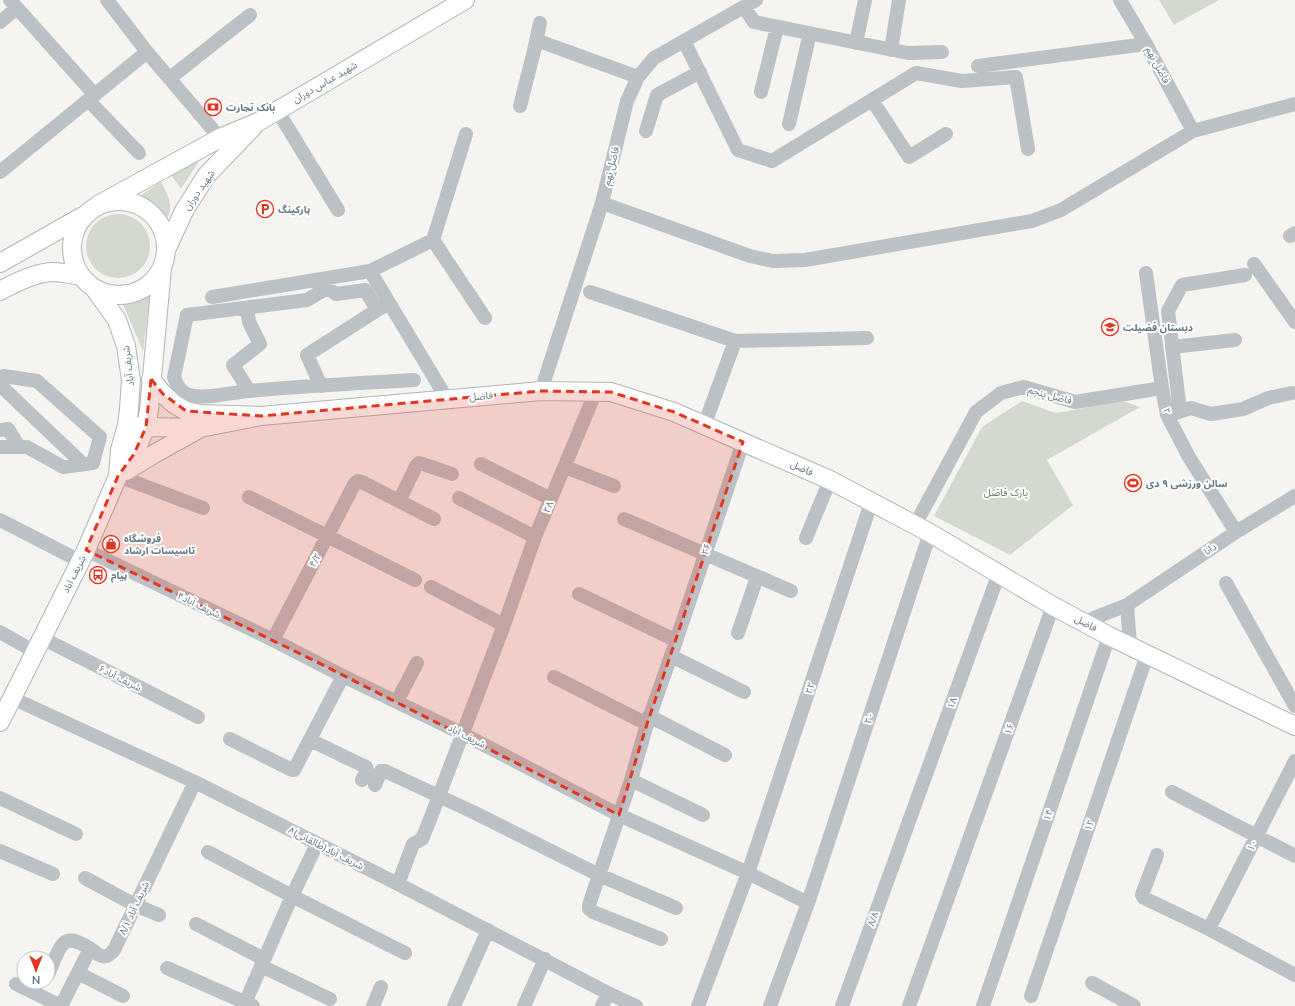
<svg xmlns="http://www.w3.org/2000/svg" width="1295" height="1006" font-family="Mulish,'Noto Sans Arabic',sans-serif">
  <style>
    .green { fill: #d4d9d0 }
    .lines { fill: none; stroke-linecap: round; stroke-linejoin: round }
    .major-casing { stroke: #afb5b8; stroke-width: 20 }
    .minor { stroke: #bbc1c4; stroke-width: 14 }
    .major { stroke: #fff; stroke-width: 18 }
    .marked { fill: #e33622; fill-opacity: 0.2; stroke: #e33622; stroke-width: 3; stroke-dasharray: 8 5; stroke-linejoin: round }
    .labels { text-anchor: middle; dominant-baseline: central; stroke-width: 4; stroke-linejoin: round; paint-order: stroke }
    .street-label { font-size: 10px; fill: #637882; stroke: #fff }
    .poi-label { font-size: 10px; font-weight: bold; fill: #637882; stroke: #fff; text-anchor: start }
    .park-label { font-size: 10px; fill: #6a7962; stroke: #fff }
  </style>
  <rect width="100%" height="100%" fill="#f5f4f0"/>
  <path class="green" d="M1159 0H1219L1174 25Z
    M203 155 181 189 171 175Z
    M161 182C168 196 173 202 168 217L141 195Z
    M86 246a32 32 0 1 1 64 0a32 32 0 1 1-64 0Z
    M150 293 143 351 122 302Z
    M1022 401 1056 413 1123 401 1140 407 1047 460 1073 505 1010 555 934 516 982 427Z"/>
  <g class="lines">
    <g class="major-casing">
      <path id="major" d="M72 248a47 47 0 1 1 94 0a47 47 0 1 1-94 0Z
        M98 205 220 138 258 122 465 0
        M167 248 184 211 206 176 253 127
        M0 263 83 216
        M94 288 117 320 126 346 131 380 129 409 127 425 120 450 118 476
        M0 291C16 282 34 273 52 272 61 272 71 274 80 276
        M261 416 541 391 611 392 674 412 830 480 930 533 1053 606 1109 636 1295 726
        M127 425 146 427 200 428 261 416 201 414 186 411 174 404 163 394 151 379
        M126 471 154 454 199 429
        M0 722 86 550 118 476 134 454 146 427 149 410 162 268"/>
    </g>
    <path class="minor" d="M10 0 95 95
      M107 0 147 52
      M1120 0 1146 44 1193 131
      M744 7 754 22 908 53 942 52
      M0 22 17 8
      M536 40 638 77
      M684 41 738 150 772 161 916 73 962 81 1016 77 1028 149
      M856 43 865 0
      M891 50 899 0
      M978 66 1146 44
      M170 78 250 15
      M761 92 777 27
      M88 100 139 153
      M872 100 909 157 946 134
      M520 106 534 51 540 23
      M277 110 338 210
      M789 124 810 33
      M646 131 657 95 700 72
      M0 172 147 52 220 138
      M602 203 750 256 773 261 805 260 1032 221 1061 210 1193 131 1295 104
      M1290 236 1295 233
      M433 240 485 318
      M1254 264 1295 322
      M370 271 447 399
      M1146 273 1162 388 1167 415 1189 457 1236 532
      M590 292 735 341 867 338
      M212 297 370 271 433 240 466 134
      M247 308 249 322 260 344 233 365 249 391
      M377 310 365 290 336 294 327 288 307 300 187 315 174 377C177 385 180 392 189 395 204 400 233 392 249 391 304 386 359 383 414 380
      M1172 347 1235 340
      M0 385 4 376 37 381 100 437 93 463 63 467 27 447H0
      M0 385 83 464
      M321 386 307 355 385 305
      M541 391 602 203 627 101 638 77 654 58 756 0
      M1180 411 1168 311 1182 285 1245 275
      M1172 414 1191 408 1211 414 1243 409 1268 398 1292 393
      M704 426 735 341
      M0 430 8 429 19 447
      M481 464 551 499
      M565 467 614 486
      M118 476 203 508
      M249 497 415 580
      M459 498 535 537
      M399 501 416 466 419 463 423 464 452 474
      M624 519 791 591
      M0 520 80 561
      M915 525 976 412 1001 393 1024 387 1075 402 1162 388
      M806 538 830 480
      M86 550 273 640 343 676 463 734 619 815 748 873 808 903
      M1226 583 1295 706
      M431 587 504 625
      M579 594 675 640
      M1127 605 1130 645
      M1084 622 1127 605 1236 532 1295 496
      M0 632 35 652
      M738 633 757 577
      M42 638 198 717
      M273 640 355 483 358 481 362 482 434 519
      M671 656 744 692
      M554 677 647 724
      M12 698 195 782 398 884 608 993 636 1006
      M397 701 417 663
      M649 716 725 755
      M230 739 292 770H294L343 676
      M310 740 366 767 367 770 362 780
      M631 780 703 815
      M375 785 381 771H385L473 812 599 875 676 908
      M1172 792 1295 856
      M0 798 76 834
      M0 851 53 874
      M208 852 292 896 405 953
      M1157 855 1143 892 1142 895 1144 898 1209 929 1295 975
      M85 878 135 905 159 915
      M398 884 413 844 422 839 429 822 504 625 535 537 596 391
      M196 924 264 959
      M1209 929 1295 761
      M661 939 593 912 589 909V905L631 780 647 724 671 656 743 442
      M261 966 330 999
      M167 968 253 1006
      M78 973 123 996
      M48 975C52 966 57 950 63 944 70 936 83 944 91 949 100 956 105 961 114 950L195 782
      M1092 983 1134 1006
      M16 984 61 1006
      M1031 996 1147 655
      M245 1003 292 896 317 844
      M61 1006 90 949
      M373 1006 381 987
      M454 1006 488 930
      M524 1006 545 959
      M602 1006 608 993
      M698 1006 748 873 871 503
      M770 1006 808 903 930 533
      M842 1006 999 573
      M909 1006 1053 606
      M983 1006 1109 636"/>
    <use href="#major" class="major"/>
  </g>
  <path class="marked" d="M151 379 163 394 186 411 261 416 541 391 611 392 674 412 743 442 647 724 619 815 313 660 86 550 118 476 134 454 146 427Z"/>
  <defs>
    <g id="bank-ring" transform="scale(0.9)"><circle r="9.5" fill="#fff" stroke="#e33622" stroke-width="1.5"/><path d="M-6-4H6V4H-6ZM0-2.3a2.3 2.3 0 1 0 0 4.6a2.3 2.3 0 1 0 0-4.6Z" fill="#e33622"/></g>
    <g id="parking-ring" transform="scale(0.9)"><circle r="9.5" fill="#fff" stroke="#e33622" stroke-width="1.5"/><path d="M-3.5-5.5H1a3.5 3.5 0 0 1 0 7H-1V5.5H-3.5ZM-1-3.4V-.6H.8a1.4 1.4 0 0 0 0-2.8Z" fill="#e33622"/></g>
    <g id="school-ring" transform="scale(0.9)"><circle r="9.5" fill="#fff" stroke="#e33622" stroke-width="1.5"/><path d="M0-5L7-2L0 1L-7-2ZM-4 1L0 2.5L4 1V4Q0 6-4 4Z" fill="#e33622"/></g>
    <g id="stadium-ring" transform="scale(0.9)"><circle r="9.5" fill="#fff" stroke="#e33622" stroke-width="1.5"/><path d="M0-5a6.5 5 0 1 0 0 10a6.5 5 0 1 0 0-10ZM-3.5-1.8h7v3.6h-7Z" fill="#e33622"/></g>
    <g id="shop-ring" transform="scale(0.9)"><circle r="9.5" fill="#fff" stroke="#e33622" stroke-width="1.5"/><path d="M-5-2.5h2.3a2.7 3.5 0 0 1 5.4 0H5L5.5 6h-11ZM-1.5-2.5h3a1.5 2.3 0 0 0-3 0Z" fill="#e33622"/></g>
    <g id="bus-ring" transform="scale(0.9)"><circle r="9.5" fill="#fff" stroke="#e33622" stroke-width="1.5"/><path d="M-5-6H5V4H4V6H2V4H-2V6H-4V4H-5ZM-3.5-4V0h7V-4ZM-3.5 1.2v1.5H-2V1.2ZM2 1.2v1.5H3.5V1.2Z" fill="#e33622"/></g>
  </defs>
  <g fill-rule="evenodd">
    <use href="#bank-ring" x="213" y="107"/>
    <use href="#parking-ring" x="265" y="209"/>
    <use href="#school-ring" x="1110" y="327"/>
    <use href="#stadium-ring" x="1133" y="483"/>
    <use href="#shop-ring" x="111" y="544"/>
    <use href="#bus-ring" x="98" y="575"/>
  </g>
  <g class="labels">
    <g class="street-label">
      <text transform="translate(1158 65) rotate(62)">فاضل نهم</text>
      <text transform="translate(325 82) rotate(-30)">شهید عباس دوران</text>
      <text transform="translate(611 166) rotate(-76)">فاضل نهم</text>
      <text transform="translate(199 190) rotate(-55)">شهید دوران</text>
      <text transform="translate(128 366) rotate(-97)">شریف آباد</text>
      <text transform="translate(1050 395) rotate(15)">فاضل پنجم</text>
      <text transform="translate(481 396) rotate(-5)">فاضل</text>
      <text transform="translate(1167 411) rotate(74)">۲</text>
      <text transform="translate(802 468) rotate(24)">فاضل</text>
      <text transform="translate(548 507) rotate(-67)">۲۸</text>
      <text transform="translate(706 549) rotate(-71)">۲۶</text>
      <text transform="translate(1210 549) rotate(-34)">دانا</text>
      <text transform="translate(315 560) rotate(-62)">۴/۲</text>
      <text transform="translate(74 574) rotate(-63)">شریف اباد</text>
      <text transform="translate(199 605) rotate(26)">۴شریف آباد</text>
      <text transform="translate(1086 623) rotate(28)">فاضل</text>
      <text transform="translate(120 678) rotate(27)">شریف آباد۶</text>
      <text transform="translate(810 688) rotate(-72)">۲۲</text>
      <text transform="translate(952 703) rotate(-70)">۱۸</text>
      <text transform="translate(869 718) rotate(-72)">۲۰</text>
      <text transform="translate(1009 729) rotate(-70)">۱۶</text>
      <text transform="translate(467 736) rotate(27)">شریف اباد</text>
      <text transform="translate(1048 815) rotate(-71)">۱۴</text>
      <text transform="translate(1089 825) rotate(-71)">۱۲</text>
      <text transform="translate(1252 845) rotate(-63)">۱۰</text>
      <text transform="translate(326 848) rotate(27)">۸شریف آباد(طالقانی)</text>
      <text transform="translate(134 908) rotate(-65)">شریف آباد ۸/۱</text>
      <text transform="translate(873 919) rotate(-70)">۸/۸</text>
    </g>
    <g class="poi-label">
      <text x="226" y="107">بانک تجارت</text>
      <text x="278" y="209">پارکینگ</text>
      <text x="1123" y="327">دبستان فضیلت</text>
      <text x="1146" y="483">سالن ورزشی ۹ دی</text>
      <text x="124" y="538">فروشگاه<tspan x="124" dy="12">تاسیسات ارشاد</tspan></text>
      <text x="111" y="575">پیام</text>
    </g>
    <g class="park-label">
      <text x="1006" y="492">پارک فاضل</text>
    </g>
  </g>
  <g transform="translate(36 970) rotate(180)"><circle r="19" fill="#ffffff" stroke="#c1c9cd"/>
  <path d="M0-3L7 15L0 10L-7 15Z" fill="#e33622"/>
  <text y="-6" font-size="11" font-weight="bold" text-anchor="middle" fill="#637882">N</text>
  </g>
</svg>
